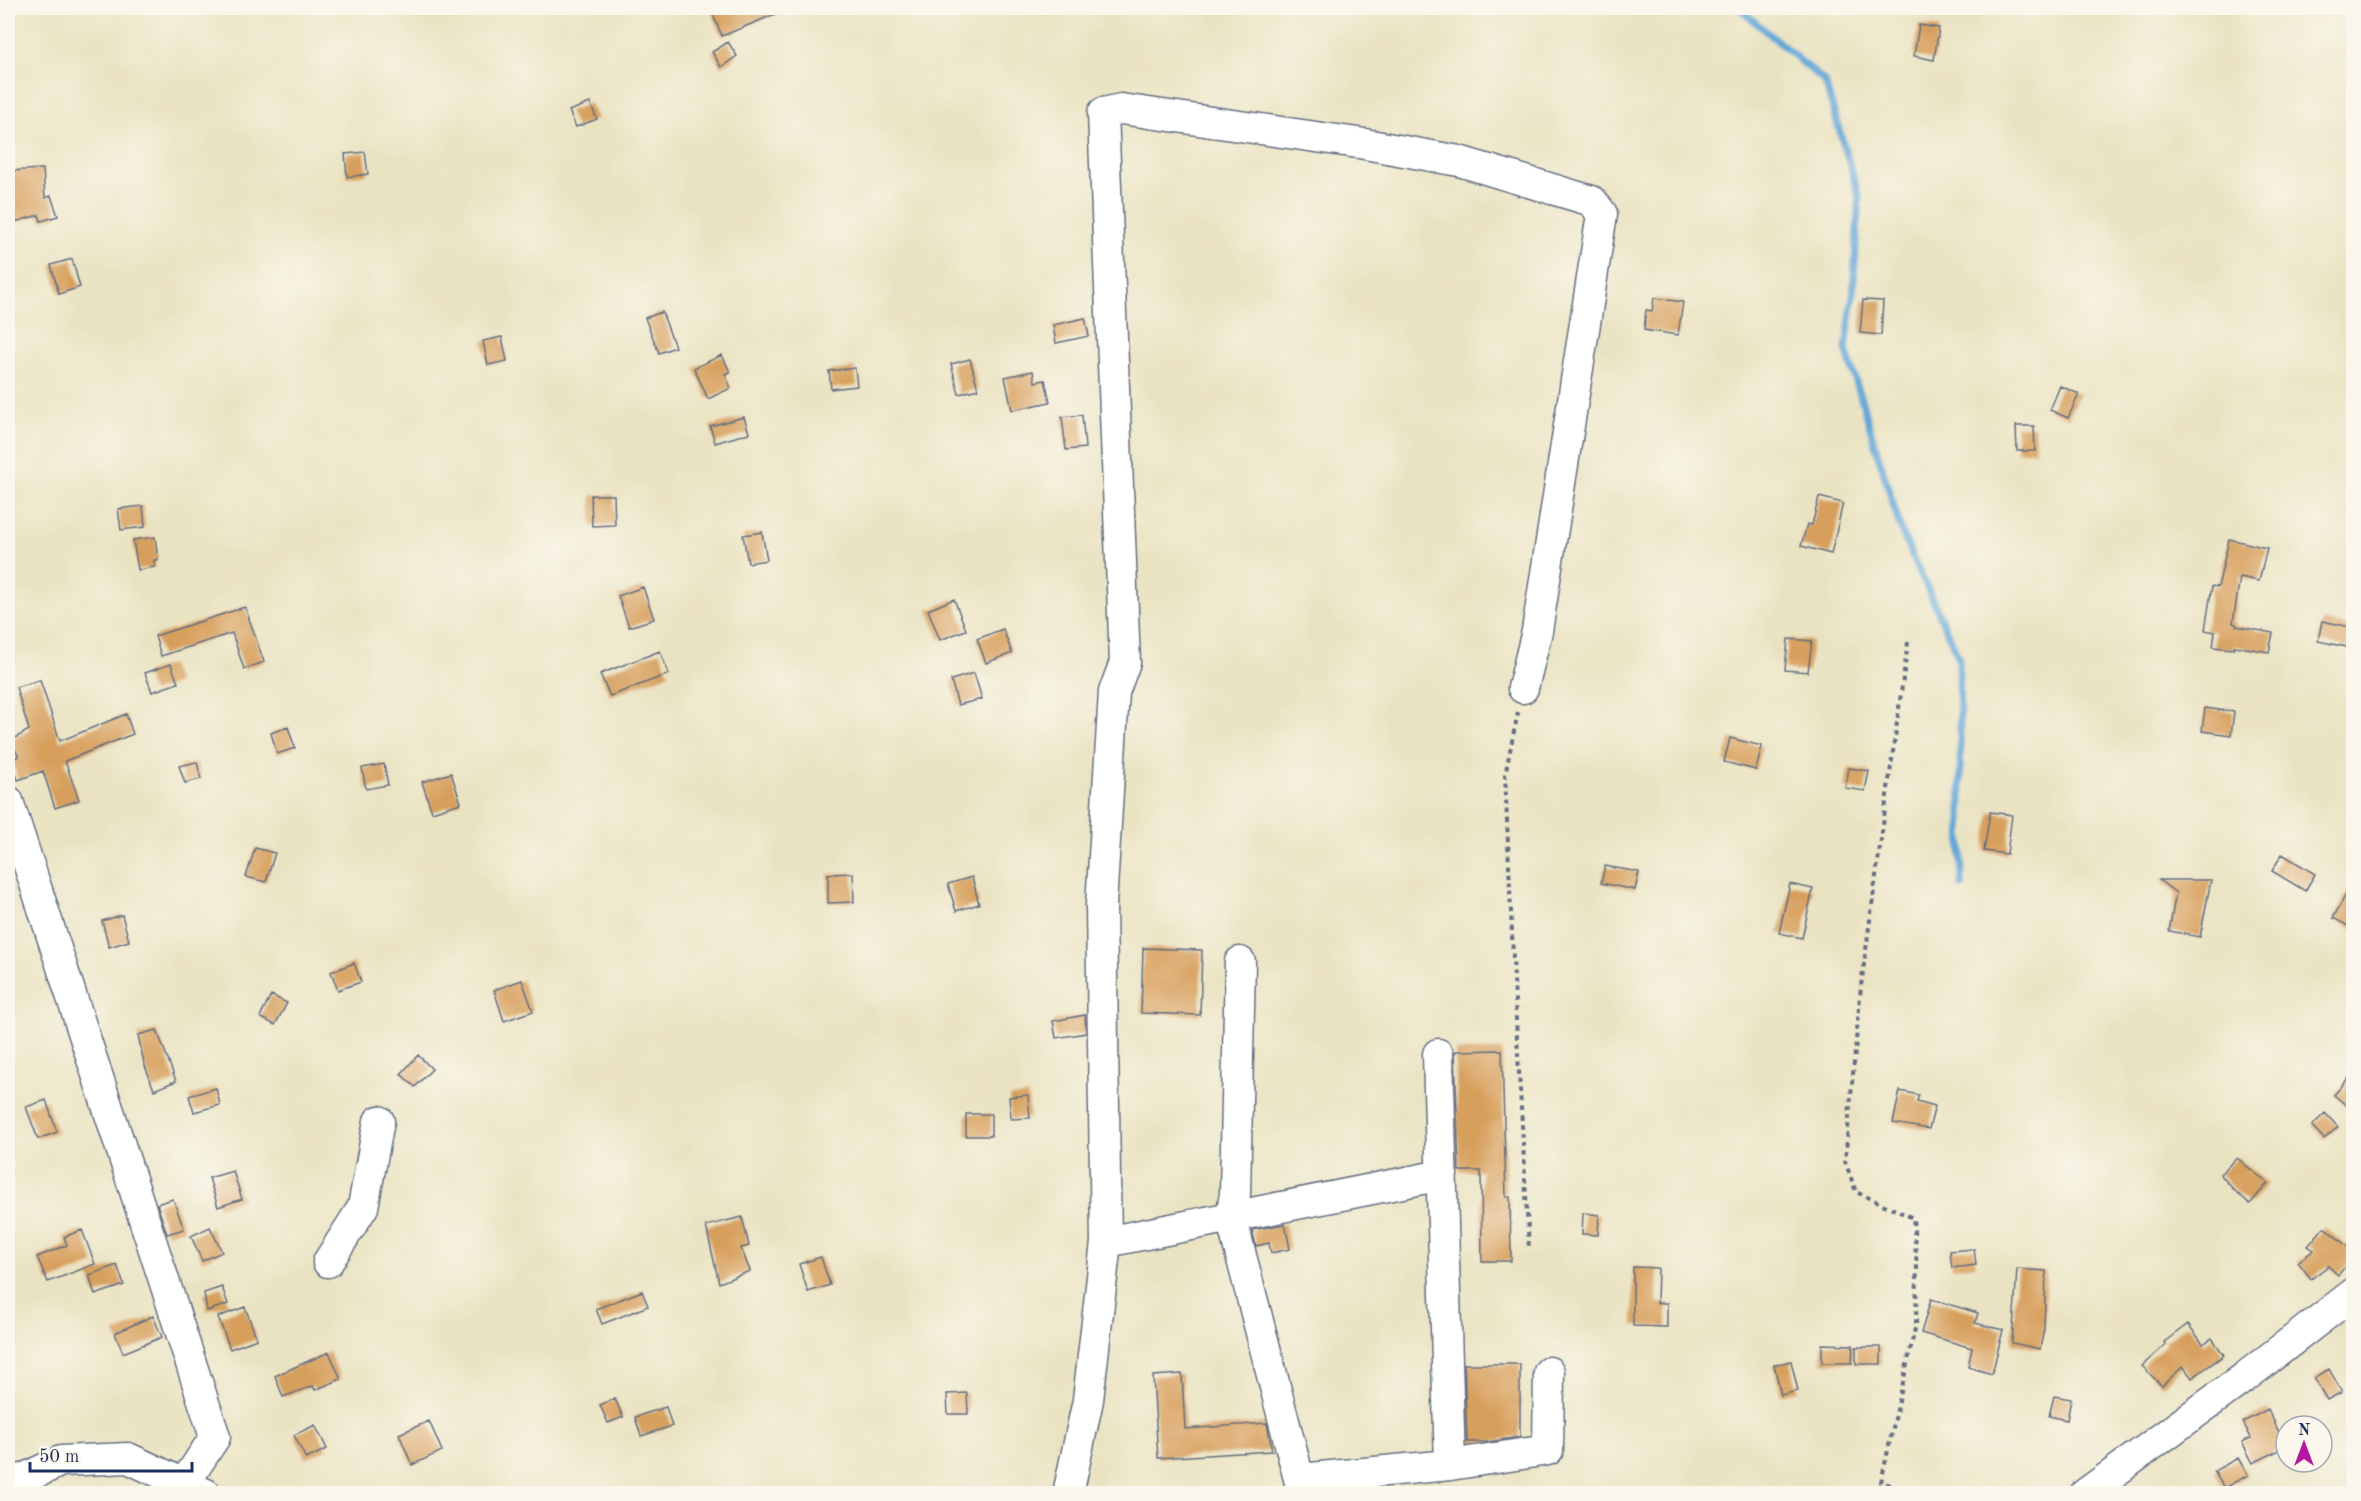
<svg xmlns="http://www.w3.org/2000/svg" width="2361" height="1501" font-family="'Old Standard TT',serif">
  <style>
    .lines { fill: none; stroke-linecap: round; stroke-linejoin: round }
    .stream { stroke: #62a6d7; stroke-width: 7 }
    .building { fill: #d79f5b }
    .minor-casing { stroke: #636e81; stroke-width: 33 }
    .path { stroke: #636e81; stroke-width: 4; stroke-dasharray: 4.5 4.5; stroke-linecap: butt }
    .minor { stroke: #fff; stroke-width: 30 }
  </style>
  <rect width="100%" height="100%" fill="#fbf7ec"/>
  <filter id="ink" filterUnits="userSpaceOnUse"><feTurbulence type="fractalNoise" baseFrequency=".0167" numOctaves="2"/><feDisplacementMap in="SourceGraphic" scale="12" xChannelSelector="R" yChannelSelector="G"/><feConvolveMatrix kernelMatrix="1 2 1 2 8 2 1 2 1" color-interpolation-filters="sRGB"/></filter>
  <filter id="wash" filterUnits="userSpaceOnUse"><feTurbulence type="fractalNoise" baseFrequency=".008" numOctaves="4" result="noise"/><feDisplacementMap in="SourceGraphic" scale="24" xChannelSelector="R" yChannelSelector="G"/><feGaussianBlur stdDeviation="1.35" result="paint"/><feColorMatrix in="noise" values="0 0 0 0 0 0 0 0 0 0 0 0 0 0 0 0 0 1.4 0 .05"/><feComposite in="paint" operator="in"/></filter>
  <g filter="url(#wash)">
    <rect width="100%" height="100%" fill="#eae3c2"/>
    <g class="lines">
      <path class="stream" d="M1739 8 1825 82 1859 196 1853 296 1846 349 1902 533 1959 658 1962 886"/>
    </g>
    <g id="blocks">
      <path class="building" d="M710 8H790L722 36Z
        M1919 25 1939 28 1934 60 1914 56Z
        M728 42 737 56 721 67 712 52Z
        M590 103 597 119 576 127 569 111Z
        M365 152 368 174 347 177 345 154Z
        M43 169 45 198 51 196 58 216 41 221 39 215 8 224V171Z
        M72 259 80 287 59 294 51 265Z
        M1654 298 1683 302 1678 335 1644 330 1646 310 1652 311Z
        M1863 300 1883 301 1881 335 1860 333Z
        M662 312 675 347 659 353 645 318Z
        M1085 318 1089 336 1056 343 1053 325Z
        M502 337 507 361 488 365 483 341Z
        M722 355 730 372 725 374 731 388 708 399 694 368Z
        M970 359 978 389 959 394 951 364Z
        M855 368 857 386 831 389 829 371Z
        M1033 371 1035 382 1045 380 1050 402 1012 410 1005 377Z
        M2060 386 2079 394 2068 418 2050 410Z
        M1082 415 1085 448 1066 450 1062 417Z
        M744 417 749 433 715 443 710 426Z
        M2016 426H2034L2035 451H2017Z
        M591 495H614L615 525 592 526Z
        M1819 497 1843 503 1831 554 1801 546 1807 524 1812 525Z
        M143 506 145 527 121 530 118 509Z
        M762 532 767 560 748 563 743 535Z
        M155 537 158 560H154L155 567 138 570 133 540Z
        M2229 539 2267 548 2259 581 2240 577 2233 623 2236 624V626L2273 633 2269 652 2234 646V649L2213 647 2215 632 2205 630 2212 586 2218 587Z
        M643 587 654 619 629 627 618 596Z
        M954 599 966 630 940 640 928 610Z
        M245 607 264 662 244 669 232 633 161 656 155 636Z
        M2322 621 2351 627 2347 647 2318 641Z
        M1003 629 1012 653 986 663 977 639Z
        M1788 639 1812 641 1808 672 1785 670Z
        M660 651 669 674 610 696 600 674Z
        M171 664 178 683 152 692 145 673Z
        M974 673 982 699 958 705 951 680Z
        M40 680 60 741 126 714 133 734 65 761 79 800 55 808 43 771 18 780 11 759 19 756 10 741 29 730 16 687Z
        M2205 708 2234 712 2231 735 2202 731Z
        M288 727 295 748 277 754 271 733Z
        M1730 738 1762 746 1756 770 1724 762Z
        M197 762 201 779 185 783 179 766Z
        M384 764 388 785 366 789 362 768Z
        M1849 768 1869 771 1865 791 1845 788Z
        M451 773 461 803 432 812 422 782Z
        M1990 812 2012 815 2007 854 1984 851Z
        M255 848 275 853 266 882 246 877Z
        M2282 854 2315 874 2305 891 2272 871Z
        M1605 866 1639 872 1635 890 1601 883Z
        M853 873 854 902 828 903V874Z
        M972 877 979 904 956 911 948 884Z
        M2159 880H2211L2200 937 2169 931 2176 893Z
        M2354 880V929L2333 918Z
        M1790 884 1813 889 1802 938 1779 933Z
        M122 915 129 941 109 947 102 921Z
        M1143 948 1202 950 1200 1015 1141 1013Z
        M354 963 361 982 338 990 331 972Z
        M522 980 533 1011 504 1021 494 990Z
        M271 995 287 1003 275 1025 260 1017Z
        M1085 1015 1086 1033 1056 1038 1053 1021Z
        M157 1030 176 1081 154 1090 144 1063 138 1035Z
        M1502 1050 1506 1197H1510L1511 1261H1482L1481 1171H1459L1455 1051Z
        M418 1055 432 1069 415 1087 401 1074Z
        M2354 1072V1112L2334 1095Z
        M216 1088 220 1105 194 1112 189 1096Z
        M1900 1091 1919 1095 1917 1101 1935 1106 1929 1129 1893 1123Z
        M1028 1095 1030 1118 1011 1119 1009 1097Z
        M46 1100 57 1132 38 1139 26 1107Z
        M2325 1113 2338 1127 2324 1139 2312 1126Z
        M966 1114H991V1136H966Z
        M2237 1158 2268 1183 2250 1204 2234 1190 2220 1174Z
        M233 1171 242 1199 218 1207 209 1178Z
        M173 1199 184 1229 167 1234 157 1204Z
        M1583 1213 1599 1215 1598 1235 1582 1234Z
        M742 1217 749 1246 741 1248 750 1271 719 1283 706 1226Z
        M1285 1224 1290 1249 1271 1253 1269 1243 1256 1246 1252 1230Z
        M210 1227 222 1252 202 1261 191 1236Z
        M2324 1227 2354 1252V1257L2338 1275 2328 1266 2311 1279 2298 1262 2314 1250 2308 1246Z
        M82 1230 95 1264 48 1282 37 1257 67 1245 64 1237Z
        M1974 1249 1976 1265 1952 1268 1950 1251Z
        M821 1257 830 1285 808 1292 799 1264Z
        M117 1265 124 1285 95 1295 89 1275Z
        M1633 1267 1658 1268 1657 1303H1667V1327L1633 1326Z
        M2017 1269 2046 1271 2044 1329 2040 1349 2012 1343Z
        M222 1287 228 1304 207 1311 204 1293Z
        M642 1291 648 1306 602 1324 596 1309Z
        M1931 1299 1978 1313 1975 1323 2003 1330 1992 1374 1968 1367 1972 1348 1921 1333Z
        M245 1307 257 1339 230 1349 218 1317Z
        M153 1316 162 1337 123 1353 115 1333Z
        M2188 1324 2203 1344 2212 1338 2224 1355 2192 1378 2183 1366 2162 1386 2142 1366 2166 1344 2164 1342Z
        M1822 1344 1853 1345 1852 1363H1822Z
        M1856 1347H1881V1364H1856Z
        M329 1352 341 1379 315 1390 313 1386 283 1397 275 1376Z
        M1791 1361 1798 1391 1781 1395 1774 1365Z
        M1464 1364H1520V1437L1487 1442H1467Z
        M2329 1369 2342 1392 2327 1400 2314 1378Z
        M1182 1374 1185 1429 1267 1423 1272 1451 1158 1458 1153 1376Z
        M967 1393 968 1414H948L947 1394Z
        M2054 1396 2071 1399 2067 1420 2049 1416Z
        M615 1399 623 1417 608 1423 600 1405Z
        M666 1407 672 1426 641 1436 635 1417Z
        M2268 1409 2286 1447 2253 1463 2242 1442 2251 1438 2243 1422Z
        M429 1421 442 1451 412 1465 399 1434Z
        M315 1425 327 1449 306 1459 294 1435Z
        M2238 1458 2248 1475 2224 1488 2214 1471Z"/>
    </g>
  </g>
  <g filter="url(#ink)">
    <use href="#blocks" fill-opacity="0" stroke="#636e81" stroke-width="1.5"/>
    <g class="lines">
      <g class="minor-casing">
        <path id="minor" d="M8 801 215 1437 184 1484
          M1240 962 1235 1194 1231 1217 1299 1479 1450 1465 1548 1450 1549 1372
          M1438 1054 1450 1465
          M1106 1242 1442 1175
          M328 1262 363 1207 379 1121
          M8 1486 61 1461 128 1458 206 1494
          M1068 1494 1088 1400 1106 1242 1101 906 1114 692 1125 662 1103 113 1121 109 1365 144 1459 161 1592 201 1602 214 1537 631 1523 688
          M2085 1494 2245 1377 2354 1293"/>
      </g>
      <path class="path" d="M1908 642 1861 986 1845 1161 1856 1192 1913 1218 1917 1268 1916 1324 1881 1482 1915 1494
        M1518 712 1505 775 1515 1002 1529 1248"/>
      <use href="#minor" class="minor"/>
    </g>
  </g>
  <rect width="2361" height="1501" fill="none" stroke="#fbf7ec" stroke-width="30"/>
  <g transform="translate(2304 1444)"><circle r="28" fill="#fbf7ec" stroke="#a1a7b3" stroke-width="1.5"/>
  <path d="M0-4.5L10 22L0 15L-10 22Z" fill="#b5179e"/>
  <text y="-9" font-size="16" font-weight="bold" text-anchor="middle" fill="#1b2f5e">N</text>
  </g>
  <path d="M30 1462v9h162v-9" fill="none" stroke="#1b2f5e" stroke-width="3"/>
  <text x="39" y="1462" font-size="18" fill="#1b2f5e" stroke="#fbf7ec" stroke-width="4.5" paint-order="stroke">50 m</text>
</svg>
